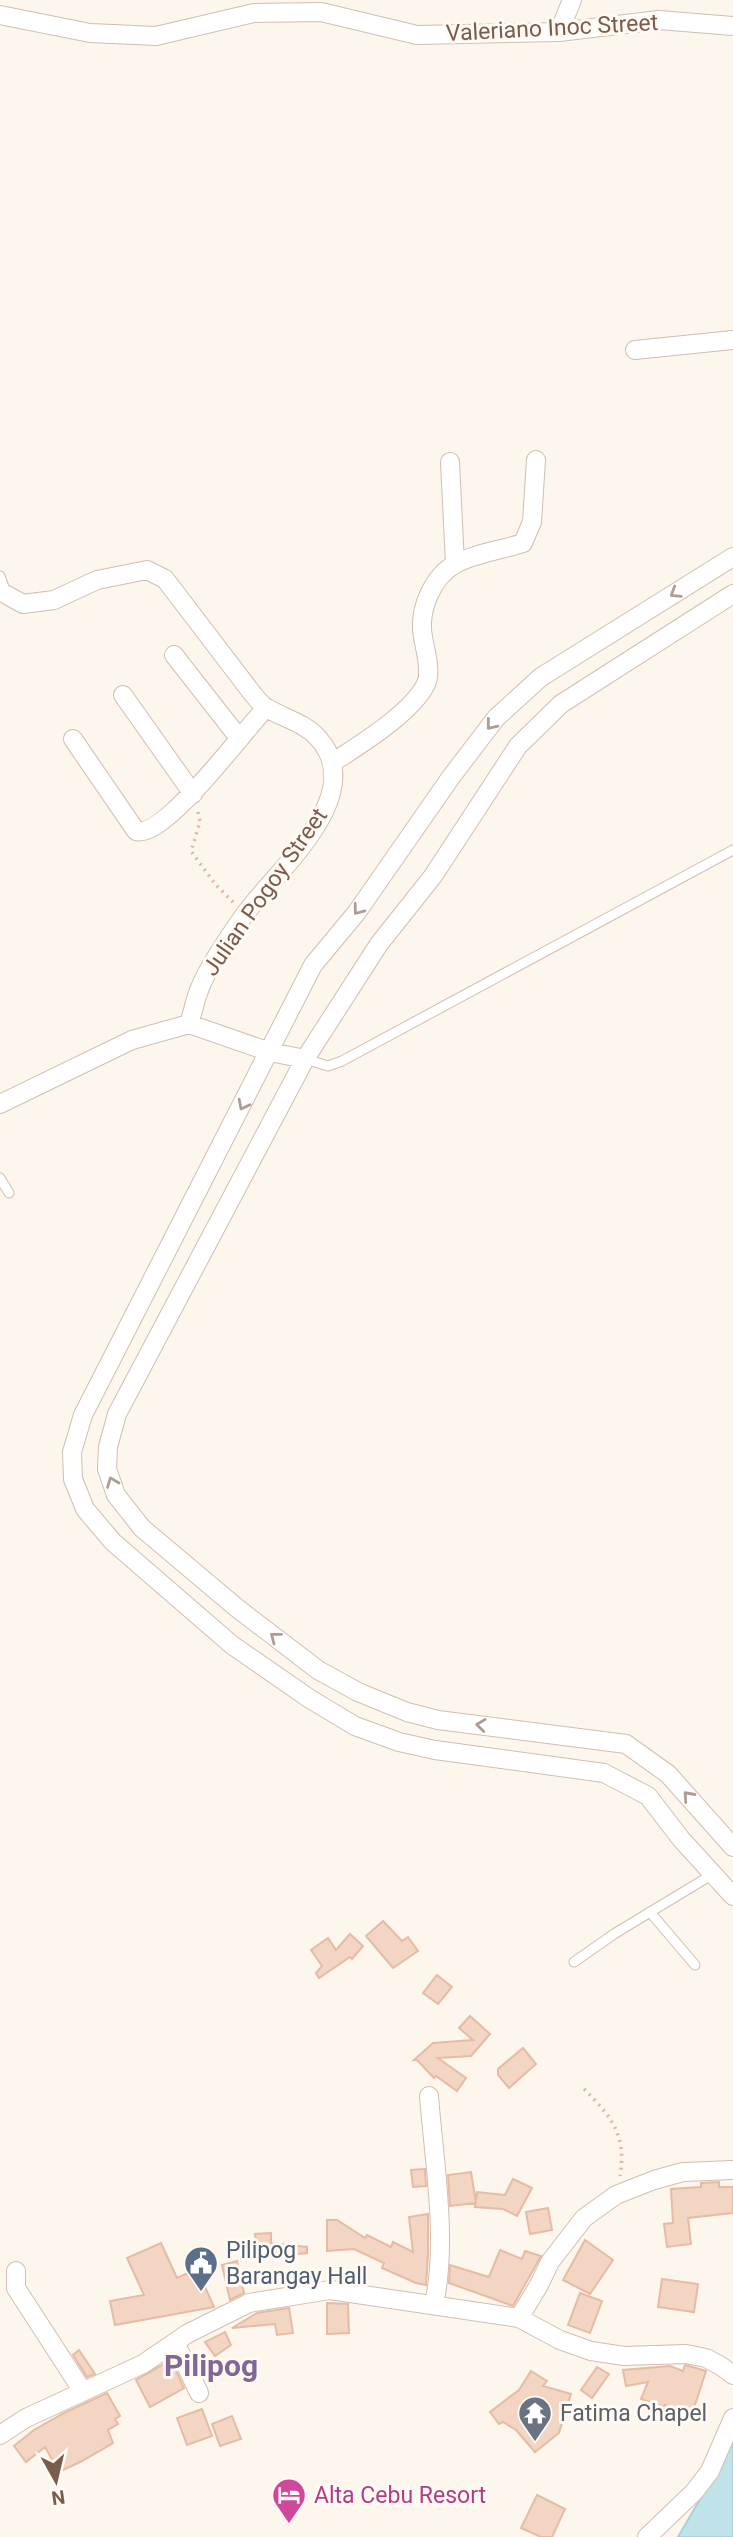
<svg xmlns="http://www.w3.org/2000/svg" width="733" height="2537" font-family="Roboto,sans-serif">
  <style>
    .water { fill: #bfe3e8; stroke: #a5d3da; stroke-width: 2 }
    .building { fill: #f3d5c3; stroke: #e6bba3; stroke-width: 2 }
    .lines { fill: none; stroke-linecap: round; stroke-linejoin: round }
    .lane-casing { stroke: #d1beb0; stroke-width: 11 }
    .street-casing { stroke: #d1beb0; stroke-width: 20 }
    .path { stroke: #d9b8a5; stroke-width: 3.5; stroke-dasharray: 2 5; stroke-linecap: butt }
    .lane { stroke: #fff; stroke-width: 9 }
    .street { stroke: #fff; stroke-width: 18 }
    .oneway { stroke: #af9d94 }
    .labels { text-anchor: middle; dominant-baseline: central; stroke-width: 6; stroke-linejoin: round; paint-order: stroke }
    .street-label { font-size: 23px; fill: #7a5c4d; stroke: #fffaf3 }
    .service-label { font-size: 23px; fill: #4e5e75; stroke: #fffaf3; text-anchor: start }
    .worship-label { font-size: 23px; fill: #5b616d; stroke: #fffaf3; text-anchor: start }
    .hotel-label { font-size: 23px; fill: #b23c85; stroke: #fffaf3; text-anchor: start }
    .district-label { font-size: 30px; font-weight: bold; fill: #846695; stroke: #fffaf3 }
  </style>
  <rect width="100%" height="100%" fill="#fdf6ec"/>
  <path class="water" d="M733 2433V2537H678L713 2477Z"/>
  <path class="building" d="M383 1921 402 1941 408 1937 418 1951 393 1968 366 1936Z
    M350 1934 363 1946 352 1959 350 1957 319 1978 316 1973 322 1966 311 1950 328 1938 336 1950Z
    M437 1975 452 1987 438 2004 423 1993Z
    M470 2016 490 2034 471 2056 438 2058 466 2078 457 2091 436 2076 434 2078 417 2060H414L433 2043 473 2040 459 2028Z
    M523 2048 536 2064 509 2088 498 2075V2069Z
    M425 2169 426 2186 413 2187 411 2170Z
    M471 2172 476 2203 450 2206 448 2175Z
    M513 2179 532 2188 517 2216 503 2209 475 2207 477 2192 505 2195Z
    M719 2182V2187H733V2213L688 2218 691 2244 667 2247 664 2224 673 2223 671 2189 701 2187V2183Z
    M548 2208 552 2230 530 2234 526 2212Z
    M428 2214V2254L426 2285 416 2283 382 2268 384 2263 354 2249 327 2251V2220H337L365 2238 367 2235 391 2247 393 2242 413 2252 409 2217Z
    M271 2233V2243L307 2247V2253L258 2258 255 2234Z
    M585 2240 613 2260 590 2294 563 2280Z
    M161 2243 177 2278 197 2269 214 2307 115 2325 110 2301 144 2295 127 2258Z
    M500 2250 522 2259 525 2251 541 2256 513 2306 449 2283 450 2265 489 2277Z
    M237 2261 244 2293 230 2300 222 2265Z
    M662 2279 698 2284 694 2312 658 2307Z
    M580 2293 602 2301 590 2333 568 2325Z
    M327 2303 348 2304 349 2333 327 2334Z
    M289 2308 293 2333 277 2335 275 2324 232 2328 257 2313Z
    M225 2332 231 2345 215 2356 205 2342Z
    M79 2350 95 2374 87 2377 73 2355Z
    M171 2360 184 2388 150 2407 136 2380Z
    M685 2365 706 2371 692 2414 665 2405 664 2407 641 2399 648 2382 626 2386 623 2370 670 2366 683 2371Z
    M597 2367 609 2374 592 2398 581 2390Z
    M531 2371 547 2381 543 2386 571 2394 559 2433 535 2452 516 2430 503 2422 499 2424 490 2412 519 2390Z
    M107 2393 120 2416 115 2419 118 2424 108 2430 113 2443 82 2461 59 2472 45 2447 26 2462 14 2446 34 2430 64 2413Z
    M202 2409 212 2436 187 2445 177 2418Z
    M232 2416 241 2439 220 2446 212 2424Z
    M537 2495 565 2509 552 2537H541L521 2528Z"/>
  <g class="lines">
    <g class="lane-casing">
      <path id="lane" d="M0 576 7 595
        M305 1059 328 1066 342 1061 733 850
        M0 1178 9 1193
        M650 1912 695 1965
        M574 1962 614 1934 713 1874"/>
    </g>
    <g class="street-casing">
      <path id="street" d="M0 15 90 33 156 36 254 13 321 12 417 35 559 32 659 20 733 26
        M559 32 572 0
        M635 350 733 340
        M450 462 455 564
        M733 557 541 677 496 718 451 777 357 912 313 965 83 1415 72 1452 73 1479 85 1509 113 1542 232 1645 310 1699 355 1726 399 1742 435 1750 604 1773 648 1796 681 1839 733 1896
        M733 594 561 704 518 746 433 876 379 944 305 1059 117 1414 108 1447 107 1469 116 1495 142 1528 237 1608 318 1670 358 1692 407 1712 438 1720 626 1744 668 1774 733 1847
        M7 595 23 604 54 600 97 580 147 570 165 579 252 693C256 698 261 705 267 708 283 718 305 723 318 738 370 795 276 871 245 914 233 931 207 969 200 988 195 999 193 1012 189 1024
        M174 655 239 738
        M123 695 193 794
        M73 739 136 831C165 839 244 730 266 708
        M332 763C359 745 411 714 426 684 432 671 425 650 423 637 418 611 432 576 457 563 477 553 502 550 523 543L532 522 536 460
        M189 1024 270 1052 305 1059
        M0 1104 132 1040 189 1024
        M429 2096C434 2161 448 2241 434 2304
        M16 2271V2288L82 2390
        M519 2318 539 2285 550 2262 584 2218 616 2195 654 2180 683 2172 733 2170
        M175 2342 199 2393
        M0 2435 26 2418 143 2364 187 2334 249 2303 330 2290 519 2318 560 2340 591 2351 624 2356 686 2354 706 2358 721 2366 733 2375
        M647 2537 694 2492 710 2471 733 2418"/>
    </g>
    <path class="path" d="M198 812 200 822 191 851 215 884 234 903
      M584 2089C611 2116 627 2135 620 2176"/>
    <use href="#lane" class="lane"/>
    <use href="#street" class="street"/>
  </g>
  <defs><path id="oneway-chevron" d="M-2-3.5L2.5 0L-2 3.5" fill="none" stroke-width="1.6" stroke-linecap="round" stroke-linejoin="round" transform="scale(1.75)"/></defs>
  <g class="oneway">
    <use href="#oneway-chevron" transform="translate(675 593) rotate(148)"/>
    <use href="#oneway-chevron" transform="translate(491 725) rotate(129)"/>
    <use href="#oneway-chevron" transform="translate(358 910) rotate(127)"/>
    <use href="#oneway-chevron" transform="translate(243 1105) rotate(117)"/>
    <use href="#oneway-chevron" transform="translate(112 1482) rotate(-111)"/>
    <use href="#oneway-chevron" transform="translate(275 1637) rotate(-142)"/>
    <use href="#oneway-chevron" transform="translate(481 1725) rotate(-173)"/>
    <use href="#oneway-chevron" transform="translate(688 1796) rotate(-132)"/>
  </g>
  <defs>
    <g id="civic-pin" transform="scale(1.75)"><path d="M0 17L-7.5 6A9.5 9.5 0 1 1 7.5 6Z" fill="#5c6f8a" stroke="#fffaf3"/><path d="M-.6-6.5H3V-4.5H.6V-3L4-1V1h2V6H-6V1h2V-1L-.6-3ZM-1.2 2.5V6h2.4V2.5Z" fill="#fff"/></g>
    <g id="temple-pin" transform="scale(1.75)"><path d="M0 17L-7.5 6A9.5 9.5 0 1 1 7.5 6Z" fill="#6b7280" stroke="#fffaf3"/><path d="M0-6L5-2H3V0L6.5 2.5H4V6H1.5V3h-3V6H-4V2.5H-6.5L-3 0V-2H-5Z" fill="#fff"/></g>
    <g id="hotel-pin" transform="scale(1.75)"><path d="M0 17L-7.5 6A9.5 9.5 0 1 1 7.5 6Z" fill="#d1479c" stroke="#fffaf3"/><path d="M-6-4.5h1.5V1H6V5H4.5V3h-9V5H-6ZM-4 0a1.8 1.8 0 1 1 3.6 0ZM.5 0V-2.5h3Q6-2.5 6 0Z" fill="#fff"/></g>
  </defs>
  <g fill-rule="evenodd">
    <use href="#civic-pin" x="201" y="2263"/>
    <use href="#temple-pin" x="535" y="2413"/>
    <use href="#hotel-pin" x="289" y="2495"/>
  </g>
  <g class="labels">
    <g class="street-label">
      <text transform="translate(552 28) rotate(-3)">Valeriano Inoc Street</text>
      <text transform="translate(265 892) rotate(-55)">Julian Pogoy Street</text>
    </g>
    <g class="service-label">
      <text x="226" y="2250">Pilipog<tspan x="226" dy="26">Barangay Hall</tspan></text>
    </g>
    <g class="worship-label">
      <text x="560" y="2413">Fatima Chapel</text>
    </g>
    <g class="hotel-label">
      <text x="314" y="2495">Alta Cebu Resort</text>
    </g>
    <g class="district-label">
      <text x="211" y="2365">Pilipog</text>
    </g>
  </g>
  <g transform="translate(56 2481) rotate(172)" stroke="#fffaf3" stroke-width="5" paint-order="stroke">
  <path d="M0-5L12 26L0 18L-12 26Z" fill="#7a5c4d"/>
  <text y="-10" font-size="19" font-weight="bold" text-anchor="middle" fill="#7a5c4d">N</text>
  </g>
</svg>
